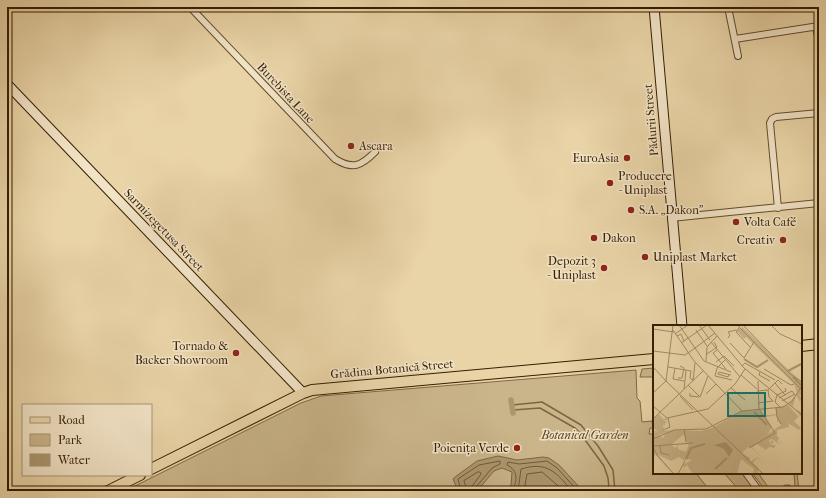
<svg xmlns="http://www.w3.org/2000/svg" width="826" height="498" font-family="'IM FELL French Canon',serif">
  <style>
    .green { fill: #cab58b; stroke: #806946 }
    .water { fill: #ac966e; stroke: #7c6642 }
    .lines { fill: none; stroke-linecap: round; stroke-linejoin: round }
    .shore { stroke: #705a37; stroke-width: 1 }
    .stream { stroke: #7c6642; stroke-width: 1.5 }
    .canal { stroke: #ac966e; stroke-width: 5.5 }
    .street-casing { stroke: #624b2a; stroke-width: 8 }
    .secondary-casing { stroke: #351d00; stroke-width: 11 }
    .primary-casing { stroke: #351d00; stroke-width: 12 }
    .street { stroke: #f1e3c6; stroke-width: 6 }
    .secondary { stroke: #f1e3c6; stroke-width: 9 }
    .primary { stroke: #e9d4a7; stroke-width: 10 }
    .poi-dot { fill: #8f2418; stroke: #f1e3c6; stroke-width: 1.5 }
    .labels { text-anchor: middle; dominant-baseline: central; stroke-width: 3; stroke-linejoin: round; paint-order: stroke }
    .street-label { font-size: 12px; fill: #351d00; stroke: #f1e3c6 }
    .poi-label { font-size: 12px; fill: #351d00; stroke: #f1e3c6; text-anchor: start }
    .park-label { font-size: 12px; font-style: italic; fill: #5a4323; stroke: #f1e3c6 }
    .inset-river { fill: none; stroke: #ac966e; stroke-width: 2 }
    .inset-road { fill: none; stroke: #a18b64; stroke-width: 1 }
    .view { fill: #0f766e; fill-opacity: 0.15; stroke: #0f766e; stroke-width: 2 }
    .inset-edge { fill: none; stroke: #351d00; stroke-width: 2 }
  </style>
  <rect width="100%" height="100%" fill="#e9d4a7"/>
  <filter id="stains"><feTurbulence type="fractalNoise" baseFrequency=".005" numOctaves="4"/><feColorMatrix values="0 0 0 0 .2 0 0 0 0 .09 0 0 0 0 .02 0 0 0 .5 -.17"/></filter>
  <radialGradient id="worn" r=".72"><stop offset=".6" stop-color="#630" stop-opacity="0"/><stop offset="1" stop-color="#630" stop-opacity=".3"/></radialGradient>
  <path class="green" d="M654 368V377H640L642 369Z
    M636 370 637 398 640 401 642 422 652 421 653 428H650L649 434H654V473H696L710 491H125L301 403 321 396Z
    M724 473H742L755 491H740Z
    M752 473H758L771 491H766Z
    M794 473H797L799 491H776L785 485H790V489L795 487Z"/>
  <path class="water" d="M498 456 517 460 543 457 549 458 559 465 583 491H507L511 485 512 472 502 468 494 471 477 491H458L453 479 455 477 477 461Z"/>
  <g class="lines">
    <path class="shore" d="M478 472H480L481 474 470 489 467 490 464 481Z
      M461 491 458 479 479 465 500 461V464L492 468 476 487 475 491
      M512 491C518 481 518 470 507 465L508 462 519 464 547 461 557 468 578 491
      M518 491 521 469C547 461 556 472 572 491
      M524 491 527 474 542 472 564 491"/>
    <path class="stream" d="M512 405 542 402 581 425 598 446 613 470 615 491
      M513 410 540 408 575 428 580 433 604 466 608 478 609 488"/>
    <path class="canal" d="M511 400 513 413"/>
    <g class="street-casing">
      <path id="street" d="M190 7 335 159C353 170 361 166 375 152
        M728 7 738 56
        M816 26 819 42
        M735 39 819 26
        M778 208 770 123 772 119 776 117 819 113
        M671 218 819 203
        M746 473 759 491"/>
    </g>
    <g class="secondary-casing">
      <path id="secondary" d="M654 7 682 326
        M7 84 303 393"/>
    </g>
    <g class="primary-casing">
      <path id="primary" d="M801 346 819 344
        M151 469 303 393 312 390 654 359
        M108 491 140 475"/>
    </g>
    <use href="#street" class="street"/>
    <use href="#secondary" class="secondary"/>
    <use href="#primary" class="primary"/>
  </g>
  <g class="poi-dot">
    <circle cx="351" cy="146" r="4"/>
    <circle cx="627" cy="158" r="4"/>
    <circle cx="610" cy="183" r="4"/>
    <circle cx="631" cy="210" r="4"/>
    <circle cx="736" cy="222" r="4"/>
    <circle cx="594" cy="238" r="4"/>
    <circle cx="783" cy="240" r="4"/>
    <circle cx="645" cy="257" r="4"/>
    <circle cx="604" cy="268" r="4"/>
    <circle cx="236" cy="353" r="4"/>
    <circle cx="517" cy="448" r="4"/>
  </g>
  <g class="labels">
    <g class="street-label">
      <text transform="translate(286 93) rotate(47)">Burebista Lane</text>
      <text transform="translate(651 120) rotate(-95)">Pădurii Street</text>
      <text transform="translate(164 230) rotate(46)">Sarmizegetusa Street</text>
      <text transform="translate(392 369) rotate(-5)">Grădina Botanică Street</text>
    </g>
    <g class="poi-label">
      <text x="359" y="146">Ascara</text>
      <text x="619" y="158" text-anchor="end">EuroAsia</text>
      <text x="618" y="176">Producere<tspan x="618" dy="14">- Uniplast</tspan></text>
      <text x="639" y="210">S.A. „Dakon”</text>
      <text x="744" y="222">Volta Café</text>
      <text x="602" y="238">Dakon</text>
      <text x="775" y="240" text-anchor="end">Creativ</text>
      <text x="653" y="257">Uniplast Market</text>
      <text x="596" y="261" text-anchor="end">Depozit 3<tspan x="596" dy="14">- Uniplast</tspan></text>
      <text x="228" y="346" text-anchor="end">Tornado &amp;<tspan x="228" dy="14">Backer Showroom</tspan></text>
      <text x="509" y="448" text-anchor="end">Poienița Verde</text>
    </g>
    <g class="park-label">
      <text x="585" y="435">Botanical Garden</text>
    </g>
  </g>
  <g transform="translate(653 325)">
    <rect width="149" height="149" fill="#e9d4a7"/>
    <path d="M87 0 149 57V70H146L149 73V77L146 74 149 81 143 70 140 81 136 79 144 68 141 59 93 12 91 14 83 5 89 3ZM135 80 145 91 147 90 143 86 144 85 149 88V92L147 90 141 96 148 103 146 105 135 98 136 102 124 105V111L126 113 124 117 126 119 129 115 125 119 119 114 116 115 118 120V115L121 117 118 120H123L121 123 116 122 113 125 104 119 99 122 107 131 98 122H95L89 128 97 133V137L104 132 112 139 104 133 100 138 112 149 105 143V149H100L101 144 88 134 84 149H40L34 140 32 142V145L28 149 32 144 30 140 39 135 33 134 32 136 26 132 18 136 5 130 20 149 2 129 0 136V109L2 107 0 105 5 107 0 102V94L6 89 10 94 11 95 12 93 15 94 11 96 15 97 12 98V101L10 99 11 106 20 105 6 110 10 113 13 108 22 105 48 106 59 103 89 86 106 85 110 90H117L123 89V83ZM124 90V98L125 95 128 100 115 109 119 102 113 92ZM31 109 33 117 40 119H36L33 127 25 124V120L23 123 18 120Z" fill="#cab58b" fill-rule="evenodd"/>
    <path d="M73 117 80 125 76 132 71 124 61 120Z" fill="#ac966e"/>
    <path class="inset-river" d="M91 34 104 42 115 35M135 46 148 39M140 52 149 61M101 87 114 100M33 134 38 123 52 119M62 144 74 133"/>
    <path class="inset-road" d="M20 0 13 56 110 149M26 0 51 36 78 47M46 0 57 15M55 0 91 43 149 90M84 0 149 65M90 0 137 49 149 57M118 0 127 9 149 19M86 3 83 7 97 22M0 4 21 7M20 5 41 36 89 86M43 5 54 21M22 9 35 0M24 11 28 9 31 16M75 13 77 10 75 7 83 5M58 17 87 52M28 18 54 0M77 18 91 33 101 17M42 23 62 8M64 25 60 28 73 44M0 26 32 30 42 23M54 29 64 22 61 17M72 35 64 43 62 51 79 55M53 36 54 22 64 11M63 37 71 31 81 41M89 41 92 38 122 55M0 42 13 56 0 68M15 42 38 46 37 53 40 55M22 43 20 54 31 56M111 44 138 60 141 59M107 47 106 50 117 56M76 49 75 52 65 49 66 47 78 50M88 50 104 64M25 53H29L31 43 27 41M40 56 42 38M105 56 106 84M122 58 132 70M35 60 47 72 55 51M78 63 92 75M31 64 33 45M104 66 115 65 125 55 129 59M37 68V71L46 72M53 69 63 59M124 70 122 77 127 82M124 70 133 66 132 63M27 71 40 85M126 73 139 66 142 70M129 76 142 69M105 78 120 76 116 72 115 65M0 81 14 93 55 84 82 59 92 44M123 83 124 92 128 99M0 94 50 46M31 104 33 117M10 105 17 102 15 93M0 114 21 105 53 104 89 86 130 82 139 76 149 61M0 121 40 118M7 121 8 128 16 130M0 122 4 130 21 149M96 123 122 108 106 84M25 149 32 136"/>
    <path class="view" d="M75 68H112V91H75Z"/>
    <rect width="149" height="149" class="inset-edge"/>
  </g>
  <rect width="826" height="498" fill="none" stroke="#e9d4a7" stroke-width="24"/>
  <rect x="8" y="8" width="810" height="482" fill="none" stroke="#351d00" stroke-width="2"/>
  <rect x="12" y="12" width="802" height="474" fill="none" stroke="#351d00"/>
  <rect x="22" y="404" width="130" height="72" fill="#f1e3c6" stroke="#a69477"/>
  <rect x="30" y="417" width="20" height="6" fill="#e9d4a7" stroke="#a69477"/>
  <text x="58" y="424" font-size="12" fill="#351d00">Road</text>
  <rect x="30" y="434" width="20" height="12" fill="#cab58b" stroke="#a69477"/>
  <text x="58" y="444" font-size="12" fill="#351d00">Park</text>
  <rect x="30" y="454" width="20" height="12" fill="#ac966e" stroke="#a69477"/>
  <text x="58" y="464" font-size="12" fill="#351d00">Water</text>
  <rect width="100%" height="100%" filter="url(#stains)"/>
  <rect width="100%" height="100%" fill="url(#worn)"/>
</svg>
